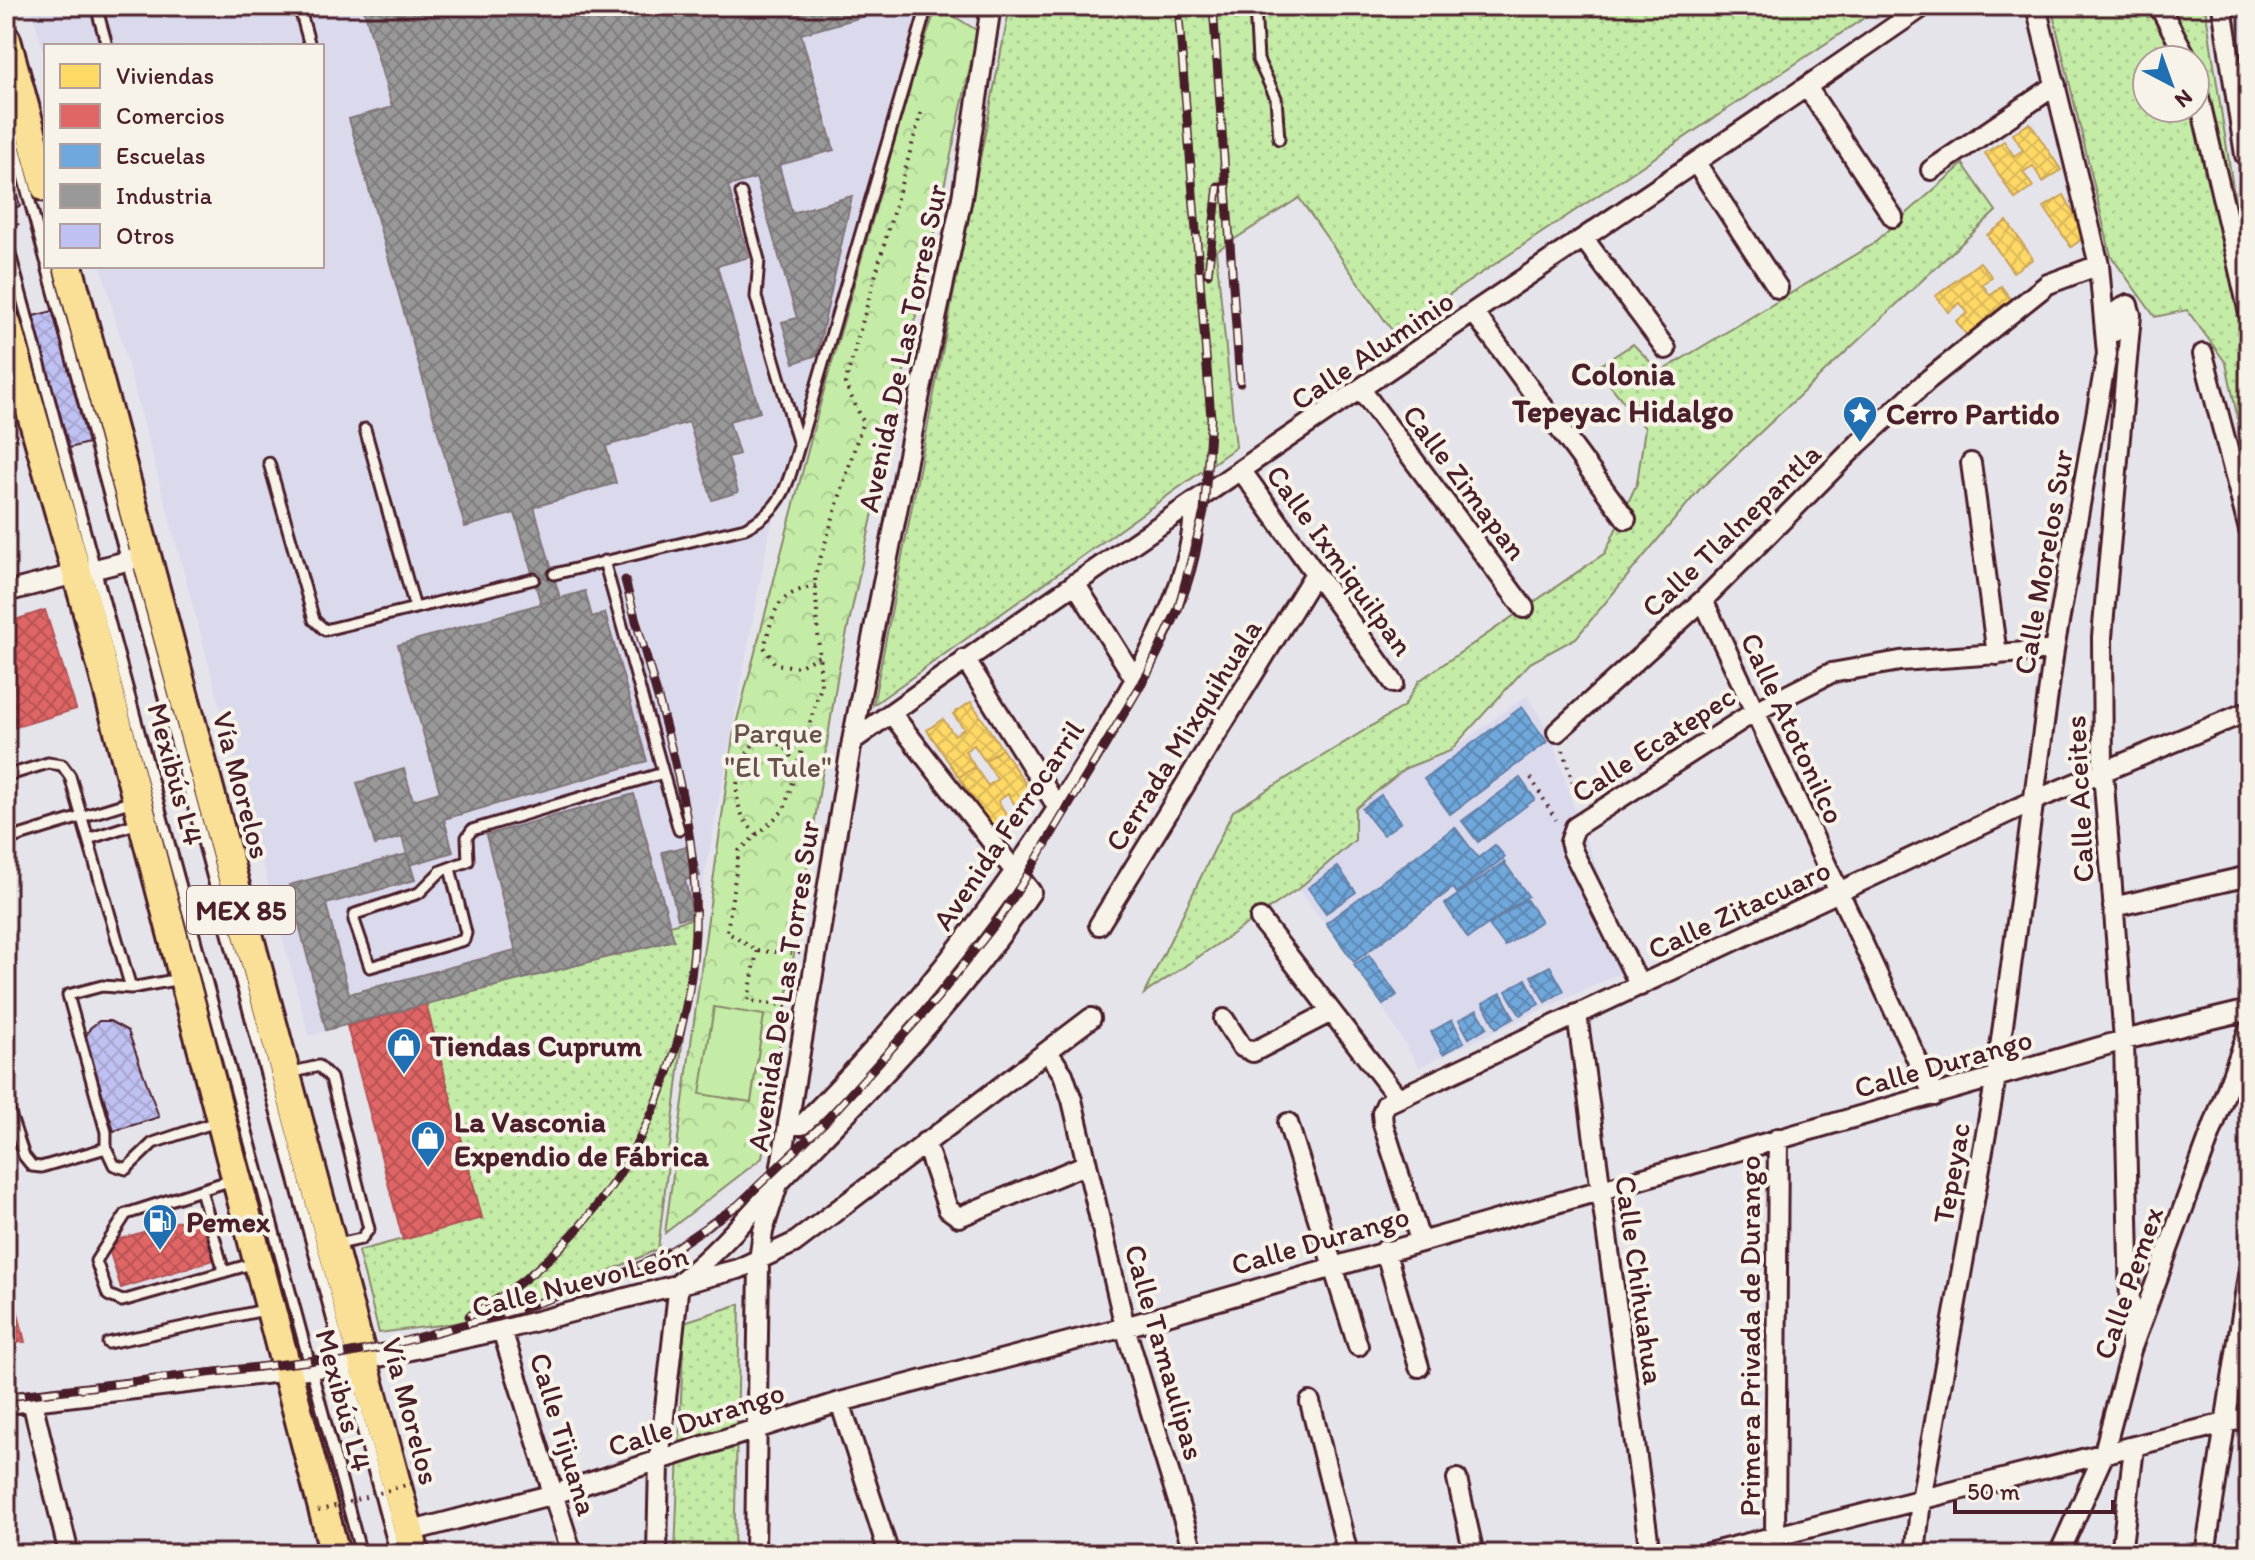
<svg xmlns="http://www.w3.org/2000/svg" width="2255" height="1560" font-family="Itim,sans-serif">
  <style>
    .built { fill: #dbdaed }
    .grass { fill: url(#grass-dots); stroke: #878669; stroke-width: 2; fill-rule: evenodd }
    .park { fill: url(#park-crowns); stroke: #878669; stroke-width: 2 }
    .pitch { fill: #c4eca7; stroke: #878669; stroke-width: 2 }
    .homes { fill: url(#homes-cross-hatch); stroke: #c9a154; stroke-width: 2 }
    .shops { fill: url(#shops-cross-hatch); stroke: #b35154; stroke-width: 2 }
    .schools { fill: url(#schools-cross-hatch); stroke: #647fa7; stroke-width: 2 }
    .industry { fill: url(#industry-cross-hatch); stroke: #817478; stroke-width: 2 }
    .building { fill: url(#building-cross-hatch); stroke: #4a1f2b; stroke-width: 2 }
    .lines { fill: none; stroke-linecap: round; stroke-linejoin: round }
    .lane-casing { stroke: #4a1f2b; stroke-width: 15 }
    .street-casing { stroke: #4a1f2b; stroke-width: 24 }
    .primary-casing { stroke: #4a1f2b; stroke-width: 34 }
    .path { stroke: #4a1f2b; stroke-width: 4; stroke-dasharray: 2 6; stroke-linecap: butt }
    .lane { stroke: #f7f3e8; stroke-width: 9 }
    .street { stroke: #f7f3e8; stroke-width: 18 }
    .primary { stroke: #f9e096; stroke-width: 28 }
    .rail-casing { stroke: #4a1f2b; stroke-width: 9 }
    .rail { stroke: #f7f3e8; stroke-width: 6; stroke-dasharray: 18; stroke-linecap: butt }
    .path-bridge { stroke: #4a1f2b; stroke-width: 4; stroke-dasharray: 2 6; stroke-linecap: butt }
    .labels { text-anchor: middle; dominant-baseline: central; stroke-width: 8; stroke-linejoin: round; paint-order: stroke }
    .shield { fill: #f7f3e8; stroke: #7e5f64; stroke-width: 2 }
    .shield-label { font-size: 28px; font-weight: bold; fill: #4a1f2b }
    .street-label { font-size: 30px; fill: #4a1f2b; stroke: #f7f3e8 }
    .poi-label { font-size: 30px; font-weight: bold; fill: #4a1f2b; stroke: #f7f3e8; text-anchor: start }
    .park-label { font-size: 30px; fill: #68524a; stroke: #f7f3e8 }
    .neighbourhood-label { font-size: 32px; font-weight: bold; fill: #4a1f2b; stroke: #f7f3e8 }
  </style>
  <defs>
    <pattern id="grass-dots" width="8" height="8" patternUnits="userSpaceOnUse" patternTransform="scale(2)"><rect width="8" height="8" fill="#c4eca7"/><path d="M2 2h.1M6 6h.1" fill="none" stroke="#aaca90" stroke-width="1.8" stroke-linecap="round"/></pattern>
    <pattern id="park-crowns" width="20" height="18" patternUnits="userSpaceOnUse" patternTransform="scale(2)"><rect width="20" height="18" fill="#c4eca7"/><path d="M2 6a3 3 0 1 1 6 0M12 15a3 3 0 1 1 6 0" fill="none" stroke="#aaca90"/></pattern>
    <pattern id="homes-cross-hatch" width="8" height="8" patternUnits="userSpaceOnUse" patternTransform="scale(2)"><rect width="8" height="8" fill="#ffd966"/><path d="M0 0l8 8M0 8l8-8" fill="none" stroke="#dcba59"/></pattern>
    <pattern id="shops-cross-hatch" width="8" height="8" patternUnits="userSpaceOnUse" patternTransform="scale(2)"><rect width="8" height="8" fill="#e06666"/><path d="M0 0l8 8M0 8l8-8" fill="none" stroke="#b85354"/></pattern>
    <pattern id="schools-cross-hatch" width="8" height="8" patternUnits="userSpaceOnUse" patternTransform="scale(2)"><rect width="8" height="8" fill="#6fa8dc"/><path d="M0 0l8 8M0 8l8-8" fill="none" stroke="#5d88b3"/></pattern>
    <pattern id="industry-cross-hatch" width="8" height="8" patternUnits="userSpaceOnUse" patternTransform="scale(2)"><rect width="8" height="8" fill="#999"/><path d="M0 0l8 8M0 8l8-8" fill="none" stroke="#7f7c7d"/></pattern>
    <pattern id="building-cross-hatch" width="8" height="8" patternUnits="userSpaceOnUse" patternTransform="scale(2)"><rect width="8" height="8" fill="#c0c1f3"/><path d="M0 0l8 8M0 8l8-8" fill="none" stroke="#a6a5d0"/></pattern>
  </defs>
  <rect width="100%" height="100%" fill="#e6e4eb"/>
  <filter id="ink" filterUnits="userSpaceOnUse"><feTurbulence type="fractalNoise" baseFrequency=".0125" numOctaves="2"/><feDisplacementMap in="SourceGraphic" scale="16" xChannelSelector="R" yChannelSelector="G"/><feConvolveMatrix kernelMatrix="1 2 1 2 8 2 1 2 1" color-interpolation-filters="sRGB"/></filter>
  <g filter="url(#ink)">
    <path class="built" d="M31 6H935L769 535 697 917 670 925 674 940 309 1036 101 266H322V46H46V64Z
      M1527 695 1552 737 1572 802 1634 967 1419 1067 1354 962 1298 889 1355 840V809L1406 768 1450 751Z"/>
    <path class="grass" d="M1010 6H1882L1393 332 1299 198 1216 251 1236 447 873 705Z
      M2051 6H2205L2249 292V472L2226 363 2187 310 2155 317 2111 256ZM2147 60H2195V108H2147Z
      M1963 164 1996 211 1699 490 1576 638 1530 663 1450 751 1406 768 1355 809V840L1298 889 1144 994 1233 811 1404 706 1419 681 1605 553 1637 483 1645 428 1596 368 1633 344 1660 372 1871 245Z
      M697 917 658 1249 510 1316 379 1333 358 1251 482 1218 426 1004 673 940 670 925Z
      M740 1304 734 1554H675L684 1322Z"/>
    <path class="park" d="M937 6 978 31 838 673 762 1158 665 1233 733 736 821 401 916 66Z"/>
    <path class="pitch" d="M714 1007 764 1015 751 1102 700 1094Z"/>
    <path class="homes" d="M2030 123 2061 170 2043 182 2033 166 2023 172 2033 187 2015 199 1985 153 2004 141 2014 156 2023 150 2013 134Z
      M2064 195 2086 236 2071 247 2044 207Z
      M2007 221 2033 259 2013 272 1987 235Z
      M1980 262 1992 277 1982 284 1990 295 2001 286 2013 302 1968 337 1956 321 1968 313 1960 303 1948 312 1936 296Z
      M971 702 1002 749 985 761 974 745 965 751 975 767 959 777 927 730 943 719 954 735 964 729 953 714Z
      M1002 749 1036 799 1019 811 1008 794 998 801 1008 817 992 828 959 777 975 767 988 786 997 779 985 761Z"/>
    <path class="shops" d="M45 610 76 709 6 730V623Z
      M426 1004 482 1218 403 1240 347 1026Z
      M199 1215 213 1260 121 1288 107 1243Z
      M6 1264 25 1342 6 1344Z"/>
    <path class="schools" d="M1522 707 1547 742 1450 814 1424 779Z
      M1520 778 1535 799 1478 842 1462 821Z
      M1381 795 1401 822 1383 835 1362 809Z
      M1455 827 1478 858 1495 845 1505 857 1457 893 1453 888 1354 962 1326 923Z
      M1504 862 1528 896 1468 938 1445 904Z
      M1338 867 1356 892 1326 913 1308 888Z
      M1526 899 1541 921 1505 946 1489 925Z
      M1369 955 1397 995 1383 1005 1354 965Z
      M1550 966 1564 991 1545 1002 1531 976Z
      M1526 979 1539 1004 1520 1015 1506 991Z
      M1501 993 1514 1018 1496 1028 1483 1003Z
      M1477 1010 1487 1027 1469 1038 1459 1020Z
      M1452 1020 1464 1042 1443 1054 1431 1032Z"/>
    <path class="industry" d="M363 6H881L883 11 801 34 834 150 779 165 792 213 852 196 817 355 794 363 782 322 797 318 756 178 728 186 749 257 717 266 760 412 729 421 739 454 728 457 738 492 712 500 689 422 606 446 616 483 534 507 560 598 541 604 515 513 465 527 349 119 392 107Z
      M585 591 592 617 605 613 647 761 444 819 453 852 410 865 402 837 375 845 357 783 404 769 413 800 440 792 398 645Z
      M634 794 674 940 523 979 486 835Z
      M692 845 700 876 685 880 693 916 678 919 662 852Z
      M407 854 415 880 326 904 349 994 515 950 523 979 326 1030 289 885Z"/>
    <path class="building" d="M6 155 20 206 6 210Z
      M53 311 88 443 69 448 33 316Z
      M99 1021H110L128 1031 159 1117 114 1131 85 1038 90 1028Z"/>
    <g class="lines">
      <g class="lane-casing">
        <path id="lane" d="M96 6 107 46
          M299 6 310 46
          M1255 6 1258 60 1276 98 1279 139
          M6 113 46 261
          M741 193 759 260 756 297 799 445
          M6 239 361 1554
          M47 266 396 1554
          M365 429 415 608
          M269 463 314 620 325 630 534 579
          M604 561 679 830
          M554 574 745 528C784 509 787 485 799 446L927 6
          M6 776 48 763 62 765 70 776 88 839
          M6 840 133 801
          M450 868 466 933 464 940 370 967 354 920 355 914 419 893 441 871 468 861 467 837 472 830 663 773
          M131 988 180 979
          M289 1073 319 1066 331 1078 369 1229 361 1239 334 1245
          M6 1102 24 1156 32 1166 41 1167 106 1148V1132L68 995 102 986 131 988 88 839 141 822
          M106 1148 114 1165 126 1169 153 1143 219 1121
          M235 1179 126 1214 96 1261 108 1295 122 1301 255 1263
          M201 1190 224 1272
          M108 1343 269 1309"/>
      </g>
      <g class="street-casing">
        <path id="street" d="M2159 6 2188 60
          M2222 6 2245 155
          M2195 80 2249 313
          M1807 87 1893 217
          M1696 163 1778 288
          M1931 170 2056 85
          M1584 239 1666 349
          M1475 314 1626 519
          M2114 332 2118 310 2128 305 2131 315 2102 637 2103 772 2124 1040 2131 1350
          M2203 354 2249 530
          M1362 391 1524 608
          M1971 463 1997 655
          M1241 470 1394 683
          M1075 583 1135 679
          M6 592 146 556
          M1703 600 1934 1096
          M965 659 1058 808
          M1557 732 1703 600 1858 444 1929 379 2048 284 2099 265
          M852 741C1204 488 1568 252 1924 6
          M2113 907 2240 878
          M1260 919 1398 1098
          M1099 925 1314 575
          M1640 986 1573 852 1570 842 1575 827 1754 712 1831 673 1900 661 2054 650
          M1577 1014 1650 1554
          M1224 1019 1242 1047 1253 1052 1331 1012
          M1048 1052 1063 1074 1072 1100 1125 1327 1194 1554
          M1288 1123 1358 1346
          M788 1124 802 1125C923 1004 1025 869 1111 721 1149 655 1194 582 1194 503
          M925 1142 948 1209 959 1217 1087 1164
          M1420 1240 1383 1124 1382 1113 1386 1104 2035 800 2249 711
          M1385 1250 1419 1367
          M681 1281C721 1249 753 1210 788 1173 875 1085 962 996 1031 892L891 713
          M502 1330 572 1554
          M32 1401 69 1554
          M840 1402 889 1554
          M1310 1402 1348 1554
          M6 1404 342 1365 502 1330 738 1269 794 1243 1091 1018
          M1457 1479 1474 1554
          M408 1532 554 1494 840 1402 1125 1327 2124 1040 2249 1010
          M1775 1535 1778 1138
          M657 1554 659 1461 679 1283
          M755 1554 759 1261 763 1231 778 1184 852 741 920 394 962 198 991 6
          M1705 1554 2249 1417
          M1915 1554 1921 1500 1996 1077 2054 650 2107 354 2099 265 2036 6
          M2059 1554 2103 1456 2131 1350 2249 1029
          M2121 1554 2134 1448
          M2205 1554 2249 1269"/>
      </g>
      <g class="primary-casing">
        <path id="primary" d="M6 40 46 187
          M68 266 415 1554
          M6 323 86 605 335 1554"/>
      </g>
      <path class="path" d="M13 208 19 230
        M816 586C774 594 775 610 764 647L775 664 798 667 819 656
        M1563 750 1579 803
        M1531 778 1556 820
        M757 834C728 810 733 769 755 742L774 740 787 750 797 767
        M757 951 748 1001 790 1006
        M800 953 757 951 727 932 739 851 784 810 821 686 815 576 863 421 845 384 921 113
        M412 1462 419 1461 426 1493"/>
      <use href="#lane" class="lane"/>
      <use href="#street" class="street"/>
      <use href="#primary" class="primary"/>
      <g class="rail-casing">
        <path id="rail" d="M1213 6 1240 383
          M1208 274 1218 186
          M469 1316C627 1230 711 1040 693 864 683 768 649 673 625 580
          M6 1397 309 1361 383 1347 520 1309 624 1273 674 1249 738 1205 824 1123 937 998 1000 918 1023 882 1148 673 1178 609 1204 512 1211 418 1178 6"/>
      </g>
      <use href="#rail" class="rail"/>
      <path class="path-bridge" d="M318 1511 413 1483"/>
    </g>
  </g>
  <defs>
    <g id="sight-pin" transform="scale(1.8)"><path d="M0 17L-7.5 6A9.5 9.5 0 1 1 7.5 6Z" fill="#1f6fb2" stroke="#f7f3e8"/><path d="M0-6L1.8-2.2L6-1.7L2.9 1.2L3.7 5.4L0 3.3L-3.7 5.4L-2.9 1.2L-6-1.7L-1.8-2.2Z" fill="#fff"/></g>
    <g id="shop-pin" transform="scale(1.8)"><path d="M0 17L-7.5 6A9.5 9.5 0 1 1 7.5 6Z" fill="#1f6fb2" stroke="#f7f3e8"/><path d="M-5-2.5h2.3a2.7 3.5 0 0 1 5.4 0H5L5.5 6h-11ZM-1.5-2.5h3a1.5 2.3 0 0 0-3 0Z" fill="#fff"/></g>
    <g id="fuel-pin" transform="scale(1.8)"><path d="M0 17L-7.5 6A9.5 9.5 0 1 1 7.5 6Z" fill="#1f6fb2" stroke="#f7f3e8"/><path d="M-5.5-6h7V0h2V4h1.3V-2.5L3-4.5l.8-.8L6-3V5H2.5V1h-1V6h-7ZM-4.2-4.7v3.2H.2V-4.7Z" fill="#fff"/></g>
  </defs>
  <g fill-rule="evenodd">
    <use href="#sight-pin" x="1860" y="413"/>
    <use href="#shop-pin" x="404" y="1045"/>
    <use href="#shop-pin" x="428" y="1138"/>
    <use href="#fuel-pin" x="160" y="1221"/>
  </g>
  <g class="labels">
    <rect class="shield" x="187" y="886" width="108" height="48" rx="6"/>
    <g class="shield-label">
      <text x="241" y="910">MEX 85</text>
    </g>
    <g class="street-label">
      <text transform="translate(902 348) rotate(-78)">Avenida De Las Torres Sur</text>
      <text transform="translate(1372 350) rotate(-34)">Calle Aluminio</text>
      <text transform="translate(1465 482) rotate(53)">Calle Zimapan</text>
      <text transform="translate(1731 530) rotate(-44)">Calle Tlalnepantla</text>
      <text transform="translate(1340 560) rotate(54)">Calle Ixmiquilpan</text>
      <text transform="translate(2043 562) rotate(-80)">Calle Morelos Sur</text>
      <text transform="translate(1793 728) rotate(65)">Calle Atotonilco</text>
      <text transform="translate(1183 735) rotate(-58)">Cerrada Mixquihuala</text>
      <text transform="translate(1653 744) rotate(-33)">Calle Ecatepec</text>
      <text transform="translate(176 774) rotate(75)">Mexibús L4</text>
      <text transform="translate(242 785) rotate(75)">Vía Morelos</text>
      <text transform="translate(2079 799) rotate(-93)">Calle Aceites</text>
      <text transform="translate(1008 825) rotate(-56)">Avenida Ferrocarril</text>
      <text transform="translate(1739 909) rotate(-25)">Calle Zitacuaro</text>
      <text transform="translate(783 986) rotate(-81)">Avenida De Las Torres Sur</text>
      <text transform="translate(1943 1063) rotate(-16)">Calle Durango</text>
      <text transform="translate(1951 1173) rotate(-80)">Tepeyac</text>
      <text transform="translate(1320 1240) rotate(-16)">Calle Durango</text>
      <text transform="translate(1640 1280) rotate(82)">Calle Chihuahua</text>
      <text transform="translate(580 1281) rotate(-14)">Calle Nuevo León</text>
      <text transform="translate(2128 1283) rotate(-71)">Calle Pemex</text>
      <text transform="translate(1749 1336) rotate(-90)">Primera Privada de Durango</text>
      <text transform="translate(1165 1352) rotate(74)">Calle Tamaulipas</text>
      <text transform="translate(344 1400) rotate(75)">Mexibús L4</text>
      <text transform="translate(411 1411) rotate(75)">Vía Morelos</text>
      <text transform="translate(696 1419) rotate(-18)">Calle Durango</text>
      <text transform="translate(564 1434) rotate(73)">Calle Tijuana</text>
    </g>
    <g class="poi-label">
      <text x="1886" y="413">Cerro Partido</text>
      <text x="430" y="1045">Tiendas Cuprum</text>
      <text x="454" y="1121">La Vasconia<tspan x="454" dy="34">Expendio de Fábrica</tspan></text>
      <text x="186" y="1221">Pemex</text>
    </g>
    <g class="park-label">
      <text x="778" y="732">Parque<tspan x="778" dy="34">"El Tule"</tspan></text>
    </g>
    <g class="neighbourhood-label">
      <text x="1623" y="374">Colonia<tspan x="1623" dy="37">Tepeyac Hidalgo</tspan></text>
    </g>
  </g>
  <rect width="2255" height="1560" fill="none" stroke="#f7f3e8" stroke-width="32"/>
  <rect x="16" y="16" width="2223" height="1528" fill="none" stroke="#4a1f2b" stroke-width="3" filter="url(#ink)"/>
  <rect x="44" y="44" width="280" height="224" fill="#f7f3e8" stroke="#b29e9c" stroke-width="2"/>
  <rect x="60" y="64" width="40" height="24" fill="#ffd966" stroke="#b29e9c" stroke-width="2"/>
  <text x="116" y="84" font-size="24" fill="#4a1f2b">Viviendas</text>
  <rect x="60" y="104" width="40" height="24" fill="#e06666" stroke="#b29e9c" stroke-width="2"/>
  <text x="116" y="124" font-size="24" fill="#4a1f2b">Comercios</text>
  <rect x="60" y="144" width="40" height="24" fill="#6fa8dc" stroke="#b29e9c" stroke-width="2"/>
  <text x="116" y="164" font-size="24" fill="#4a1f2b">Escuelas</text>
  <rect x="60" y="184" width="40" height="24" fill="#999999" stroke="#b29e9c" stroke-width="2"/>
  <text x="116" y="204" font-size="24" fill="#4a1f2b">Industria</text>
  <rect x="60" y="224" width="40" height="24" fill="#c0c1f3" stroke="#b29e9c" stroke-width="2"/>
  <text x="116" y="244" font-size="24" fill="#4a1f2b">Otros</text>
  <g transform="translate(2171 84) rotate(139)"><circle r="38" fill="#f7f3e8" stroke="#b29e9c" stroke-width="2"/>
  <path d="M0-6L14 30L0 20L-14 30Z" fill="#1f6fb2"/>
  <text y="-12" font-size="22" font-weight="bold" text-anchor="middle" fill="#4a1f2b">N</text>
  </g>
  <path d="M1955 1500v12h158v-12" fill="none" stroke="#4a1f2b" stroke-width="4"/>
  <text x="1967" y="1500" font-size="24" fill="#4a1f2b" stroke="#f7f3e8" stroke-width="6" paint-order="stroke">50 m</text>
</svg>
